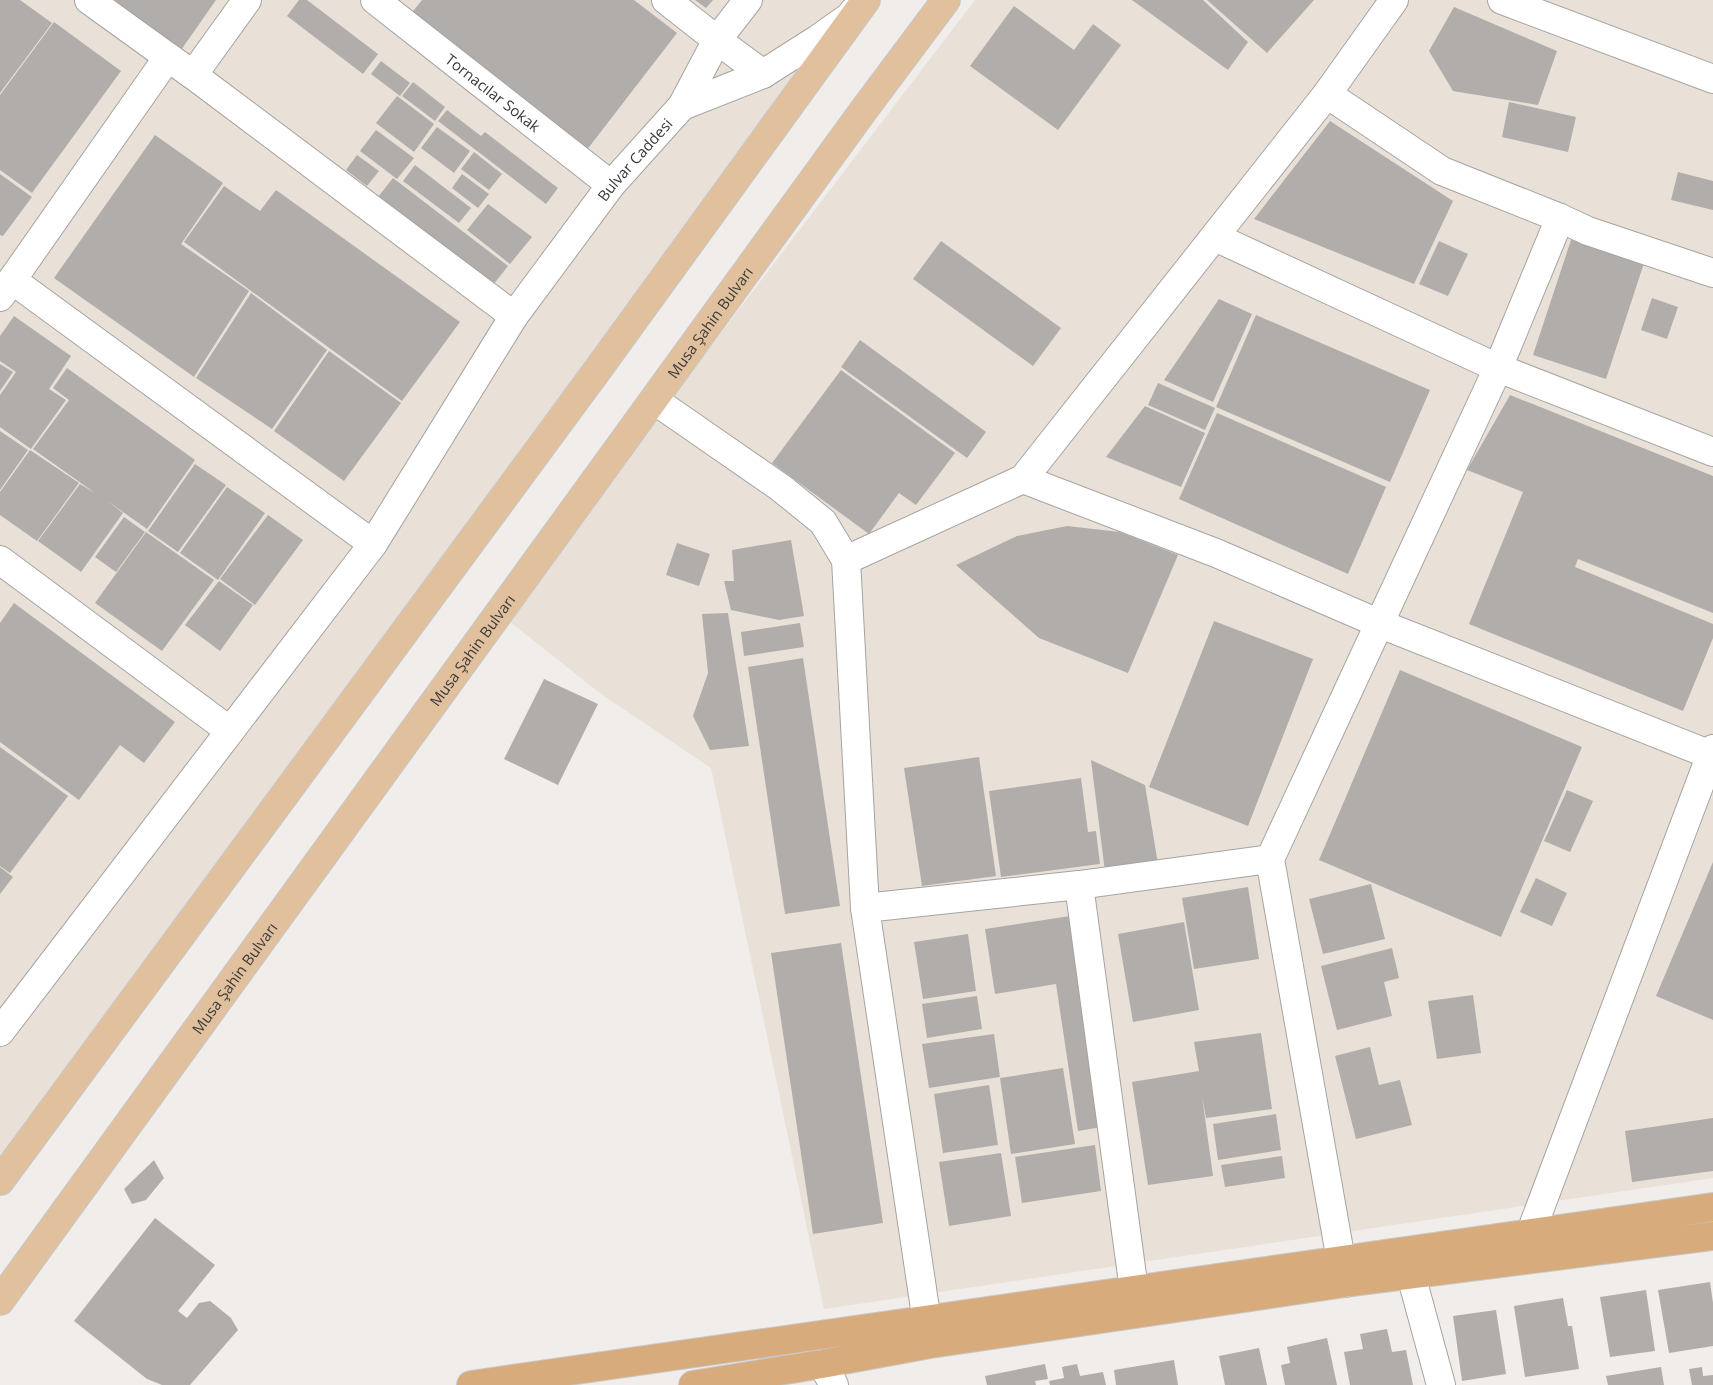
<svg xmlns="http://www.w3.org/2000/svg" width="1713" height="1385" font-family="'Open Sans',sans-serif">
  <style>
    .built { fill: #e9e1d8 }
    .building { fill: #b0adaa }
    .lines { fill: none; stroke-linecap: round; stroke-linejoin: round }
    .minor-casing { stroke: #a6a3a1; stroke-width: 30 }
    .tertiary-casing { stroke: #a6a3a1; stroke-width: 30 }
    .primary-casing { stroke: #c8c8c8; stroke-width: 30 }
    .trunk-casing { stroke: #c8c8c8; stroke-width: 30 }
    .minor { stroke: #fff; stroke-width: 28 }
    .tertiary { stroke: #fff; stroke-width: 28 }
    .primary { stroke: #e1c09d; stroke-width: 28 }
    .trunk { stroke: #d7ab7c; stroke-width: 28 }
    .labels { text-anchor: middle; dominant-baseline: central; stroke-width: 5; stroke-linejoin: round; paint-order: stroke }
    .street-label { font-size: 15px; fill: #3b3a39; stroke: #f0edea }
  </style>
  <rect width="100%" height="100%" fill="#f0edea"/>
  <path class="built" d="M0 0H878L0 1161Z
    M975 0H1713V1178L824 1309 711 768 601 694 504 617Z"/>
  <path class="building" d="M0 0H20L52 23 0 93Z
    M114 0H216L181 50Z
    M299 0H307L378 54 363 74 287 16Z
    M422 0H634L677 33 586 151 410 15Z
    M695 0H713L706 8Z
    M1132 0H1203L1248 42 1228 70Z
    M1207 0H1314L1267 53Z
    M1014 6 1074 50 1093 24 1121 45 1058 130 970 66Z
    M1454 7 1557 51 1538 105 1453 91 1429 51Z
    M54 22 121 71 32 193 0 170V95Z
    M381 61 410 83 400 96 371 74Z
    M413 82 445 107 435 121 402 96Z
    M397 96 434 124 414 152 376 123Z
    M1509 102 1576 117 1568 152 1502 137Z
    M447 110 481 136 485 132 558 188 546 204 438 121Z
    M1330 121 1453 201 1414 284 1254 219Z
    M437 127 470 151 454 173 421 148Z
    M376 130 414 158 397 179 360 151Z
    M155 135 223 183 181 244 249 291 194 377 54 278Z
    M474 152 502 174 489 190 461 169Z
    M357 155 379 171 367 186 346 170Z
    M415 165 471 208 459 223 403 181Z
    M1678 172 1713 181V210L1671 200Z
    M0 174 32 197 3 236 0 235Z
    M462 174 489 194 478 208 452 188Z
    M393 178 508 266 493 285 378 197Z
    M224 186 260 211 276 190 460 322 402 401 184 242Z
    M488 204 532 237 510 264 467 230Z
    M1572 237 1645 260 1606 379 1533 355Z
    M941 241 1061 328 1033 366 913 279Z
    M1439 241 1468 254 1448 296 1419 284Z
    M251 293 327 350 272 429 196 378Z
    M1652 298 1678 307 1667 339 1641 330Z
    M1219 299 1252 314 1213 402 1164 380Z
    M1256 315 1430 390 1390 482 1216 407Z
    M14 316 71 356 49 389 66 400 31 449 0 427V395L16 372 0 361V336Z
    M860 340 986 432 967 458 841 367Z
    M329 351 401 403 344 481 274 431Z
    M0 364 13 372 0 391Z
    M67 368 195 460 147 529 106 500 123 513 81 572 38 541 80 484 95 493 33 449 69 400 53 388Z
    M841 370 955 453 916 505 899 493 869 534 772 463Z
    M1158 383 1215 408 1205 430 1148 405Z
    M1510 395 1713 476V613L1578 559 1575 567 1713 624V638L1683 711 1469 624 1523 492 1467 470Z
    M1145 406 1205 433 1181 487 1106 457Z
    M1217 413 1386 487 1348 574 1179 499Z
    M0 431 28 450 0 490Z
    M30 450 79 483 37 541 0 515V492Z
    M195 464 226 485 178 552 148 531Z
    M227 487 265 513 218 580 180 553Z
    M268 515 303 540 255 605 220 579Z
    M124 517 145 532 116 572 95 557Z
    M1067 526 1120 532 1178 555 1128 673 1039 638 956 565 1017 536Z
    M146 532 214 580 162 651 95 603Z
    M791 540 804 616 779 620 731 610 724 581H734L732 550Z
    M677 543 710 554 699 586 666 575Z
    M219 581 253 605 220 651 185 625Z
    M14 603 175 722 144 763 120 745 79 800 0 742V623Z
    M728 613 749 746 710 750 693 716 708 673 702 614Z
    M1214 621 1313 659 1248 826 1149 787Z
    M800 623 804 647 744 656 741 632Z
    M803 658 840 906 785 914 748 667Z
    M1400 670 1582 747 1501 937 1319 860Z
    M544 679 598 704 558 785 504 759Z
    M0 747 68 796 10 873 0 866Z
    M979 757 996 876 922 886 904 768Z
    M1091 760 1145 785 1158 864 1105 872Z
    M1081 778 1088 832 1096 831 1100 864 1001 877 989 791Z
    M1567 790 1593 801 1570 852 1544 841Z
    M1713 862V1020L1656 996Z
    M0 867 13 877 0 894Z
    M1536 878 1567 893 1552 926 1520 912Z
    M1371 884 1385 939 1323 954 1309 899Z
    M1248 887 1259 959 1194 969 1182 898Z
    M1070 916 1102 1127 1078 1131 1056 984 995 994 985 929Z
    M1184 922 1199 1010 1133 1022 1118 934Z
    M968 934 976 991 923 999 914 942Z
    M841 943 883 1223 813 1234 771 953Z
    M1392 948 1399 978 1384 982 1392 1016 1337 1030 1321 966Z
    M1473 995 1481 1053 1437 1059 1428 1001Z
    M977 996 982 1029 927 1038 922 1004Z
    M1261 1033 1272 1109 1206 1118 1202 1096 1213 1176 1148 1185 1132 1082 1199 1071 1194 1042Z
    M994 1034 1000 1077 929 1088 922 1044Z
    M1370 1047 1379 1085 1400 1080 1412 1125 1356 1139 1335 1056Z
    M1063 1068 1075 1144 1011 1154 1000 1078Z
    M989 1085 998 1145 943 1153 934 1094Z
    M1276 1114 1281 1150 1218 1160 1213 1124Z
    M1713 1118V1171L1632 1182 1625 1131Z
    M1095 1145 1101 1191 1022 1203 1015 1157Z
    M1001 1153 1011 1216 949 1226 939 1162Z
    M1282 1156 1285 1178 1225 1187 1221 1165Z
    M154 1160 164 1178 146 1200 132 1204 124 1189Z
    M155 1218 215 1265 178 1311 187 1318 199 1303 210 1301 231 1318 238 1330 190 1385H162L147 1379 74 1321Z
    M1710 1282 1713 1303V1346L1669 1353 1658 1290Z
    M1646 1290 1655 1351 1610 1357 1600 1297Z
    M1563 1298 1568 1326H1572L1579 1369 1525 1377 1514 1306Z
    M1496 1310 1506 1374 1462 1381 1453 1316Z
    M1387 1329 1392 1352 1406 1350 1413 1385H1350L1344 1352 1363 1349 1360 1334Z
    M1327 1338 1337 1385H1285L1281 1365 1290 1363 1287 1347Z
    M1259 1348 1267 1385H1225L1219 1356Z
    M1174 1360 1178 1385H1116L1114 1370Z
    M1045 1364 1048 1379 1035 1381 1036 1385H987L985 1376Z
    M1077 1364 1080 1376 1103 1372 1106 1385H1050L1049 1381 1064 1378 1062 1367Z
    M1661 1367 1664 1385H1608L1606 1376Z
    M1702 1367 1703 1376 1713 1375V1385H1692L1689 1369Z"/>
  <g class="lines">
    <g class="minor-casing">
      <g id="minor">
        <path d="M89 0 193 75 514 316"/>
        <path id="s1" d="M375 0 611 185"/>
        <path d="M666 0 717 40 763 74"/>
        <path d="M1502 0 1713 79"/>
        <path d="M1327 94 1442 171 1560 218 1588 231 1713 273"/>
        <path d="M1215 237 1498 368 1713 452"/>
        <path d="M12 280 373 544"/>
        <path d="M0 297 168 57 193 75 247 0"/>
        <path d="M654 400 781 488 823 522 846 560 865 908 930 1342"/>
        <path d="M1023 479 1216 553 1378 623 1711 755"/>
        <path d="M0 560 230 731"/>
        <path d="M846 560 1023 479 1327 94 1394 0"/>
        <path d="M1079 885 1137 1312"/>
        <path d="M865 908 1079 885 1270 859"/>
        <path id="s2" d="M0 1032 373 544 514 316 611 185 682 106 717 40 748 0"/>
        <path d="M1523 1253 1713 749"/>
        <path d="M1411 1275 1441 1385"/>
        <path d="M1345 1283 1270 859 1498 368 1560 218"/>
        <path d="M822 1364 834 1385"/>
      </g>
    </g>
    <g class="tertiary-casing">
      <path id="tertiary" d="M682 106 763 74 818 39 849 17 854 11"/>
    </g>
    <g class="primary-casing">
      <g id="primary">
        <path d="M0 1181 596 372 866 0"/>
        <path id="s3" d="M0 1301 863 111 946 0"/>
      </g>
    </g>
    <g class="trunk-casing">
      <path id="trunk" d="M471 1385 1713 1207
        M693 1385 822 1364 930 1344 1345 1283 1713 1236"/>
    </g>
    <use href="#minor" class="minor"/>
    <use href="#tertiary" class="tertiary"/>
    <use href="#primary" class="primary"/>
    <use href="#trunk" class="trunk"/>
  </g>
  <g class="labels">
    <g class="street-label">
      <text stroke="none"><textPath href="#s1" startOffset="150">Tornacılar Sokak</textPath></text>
      <text stroke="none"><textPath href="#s2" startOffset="1080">Bulvar Caddesi</textPath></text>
      <text stroke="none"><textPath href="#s3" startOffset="1209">Musa Şahin Bulvarı</textPath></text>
      <text stroke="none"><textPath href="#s3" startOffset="804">Musa Şahin Bulvarı</textPath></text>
      <text stroke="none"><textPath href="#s3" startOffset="399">Musa Şahin Bulvarı</textPath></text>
    </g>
  </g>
</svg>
